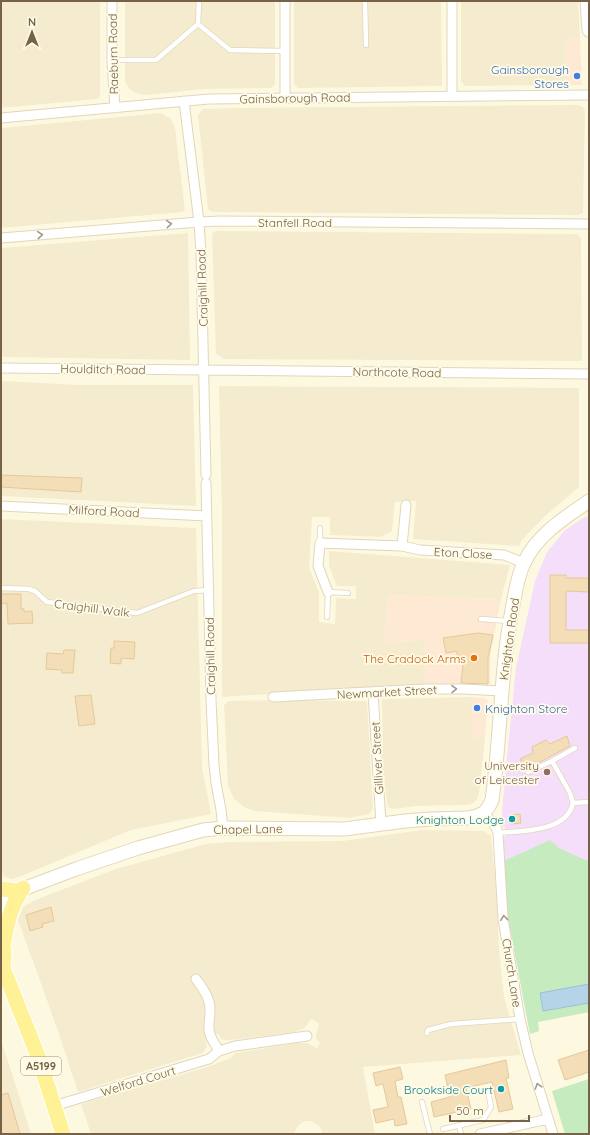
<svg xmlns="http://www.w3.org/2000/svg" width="590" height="1135" font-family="Quicksand,sans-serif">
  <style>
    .residential { fill: #f5eccf }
    .commercial { fill: #feead4 }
    .education { fill: #f5def9 }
    .green { fill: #c6ebbf }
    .water { fill: #b5d4e7; stroke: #9bc0d9 }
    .building { fill: #f3deb7; stroke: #e6c897 }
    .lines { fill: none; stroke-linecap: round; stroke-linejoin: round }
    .lane-casing { stroke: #e1d6bc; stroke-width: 6 }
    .street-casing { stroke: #e1d6bc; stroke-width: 11 }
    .secondary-casing { stroke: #e4d6b7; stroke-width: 15 }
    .primary-casing { stroke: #fff; stroke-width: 17 }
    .lane { stroke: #fff; stroke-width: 4.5 }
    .street { stroke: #fff; stroke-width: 9 }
    .secondary { stroke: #fff; stroke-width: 13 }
    .primary { stroke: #fef196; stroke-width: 15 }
    .oneway { stroke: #a59987 }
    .shop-dot { fill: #3f7fe0; stroke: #fffbe7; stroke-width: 1.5 }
    .food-dot { fill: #e8710a; stroke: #fffbe7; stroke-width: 1.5 }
    .education-dot { fill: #8d6e63; stroke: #fffbe7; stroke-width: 1.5 }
    .culture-dot { fill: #0f9aa8; stroke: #fffbe7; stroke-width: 1.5 }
    .labels { text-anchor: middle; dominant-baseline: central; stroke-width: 3.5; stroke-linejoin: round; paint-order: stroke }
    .shield { fill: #fffbe7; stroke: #9e9077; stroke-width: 1 }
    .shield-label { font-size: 11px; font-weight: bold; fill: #756247 }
    .street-label { font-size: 12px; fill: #756247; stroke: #fffbe7 }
    .shop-label { font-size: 12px; fill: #366cbe; stroke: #fffbe7; text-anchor: end }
    .food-label { font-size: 12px; fill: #c56008; stroke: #fffbe7; text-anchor: end }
    .education-label { font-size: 12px; fill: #785e54; stroke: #fffbe7; text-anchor: end }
    .culture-label { font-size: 12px; fill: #0d838f; stroke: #fffbe7; text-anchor: end }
  </style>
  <rect width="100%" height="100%" fill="#fdf9e1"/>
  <path class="residential" d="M1 1H100V97L97 99 1 108Z
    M125 1H275V82L274 86 271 88 205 89 146 95 139 94 132 91 128 87 125 82Z
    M294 1H441L442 86 298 88 294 84Z
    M461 1H578L580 38H565V85L465 86 461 81Z
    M578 105 583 107 585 111 583 213 578 215 212 212 208 209 198 115 203 109 238 108Z
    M161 113 171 119 175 128 185 210 183 212 1 228V128Z
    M215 231 577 234 581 238 582 361 224 359 216 354 212 234Z
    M188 233 190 360 1 357V248Z
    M1 381 80 385H193L196 506 1 496Z
    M219 386 579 388V487L545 516 521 541 519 546 413 539 416 501 395 502 392 531 381 537 330 535V517H312L309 568 319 592V622L335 624 336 598 356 599V586H337L329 566V551L510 565 501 599 388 595 384 644 424 639V684L222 697V517Z
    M1 519 196 528 202 767 211 814 131 830 19 877 12 879 5 877 1 874Z
    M471 697V738H485L479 794 477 799 473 803 468 805 415 806 395 809 391 808 388 807 387 803 383 763 382 699Z
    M271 700 367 701 373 809 369 814 349 818 255 811 244 807 234 799 228 785 224 705 229 701Z
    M422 830 484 831 491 836 497 899 499 949 504 997 521 1055 363 1067 375 1134H321L322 1131 319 1126 311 1121H305L300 1124 294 1132 295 1134H91L81 1104 207 1067 231 1058 235 1053 297 1043H307L317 1048 320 1043 316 1038V1035L319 1023 311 1019 305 1028 294 1032 232 1040H226L221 1039 218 1034 206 1036 207 1046 203 1053 148 1070 78 1092 57 1028 18 920 23 907 35 900 116 869 206 844 229 842 342 841Z
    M1 1041 8 1061 31 1134H1Z"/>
  <path class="commercial" d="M565 38H580L582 85H565Z
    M388 595 501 599 490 657V684H424V639L384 644Z
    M471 697 484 698 488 701 485 738H471Z"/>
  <path class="education" d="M589 516V1012L538 1022 539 1031 530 1034 508 917 503 839 506 835 505 828 502 826V812L507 757 516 668 535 581 547 552 565 530 585 517Z"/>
  <path class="green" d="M550 840 559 848 585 860H589V1012L538 1022 539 1031 530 1034 508 917 504 861Z
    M589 1079V1134H565L552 1091Z"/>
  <path class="water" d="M589 984V1003L543 1011 540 993Z"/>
  <path class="building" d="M1 475 82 478 81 492 1 487Z
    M550 575H566V578H589V592L566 591V630H589V643H550Z
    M1 594H21V609H24V612L32 611 33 623 8 624 7 603 1 604Z
    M478 633 493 635 488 658V684L461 683 464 657 457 656V651L446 653 443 638Z
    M114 641 135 642 134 659 121 658V664L110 663 111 648H114Z
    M64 650H75L73 673H62V670L46 669 47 653 63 654Z
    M91 695 95 724 79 726 75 696Z
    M567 736 570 746 525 770 520 759 533 753 532 747 546 740 550 744Z
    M520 814 521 823 511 824 510 815Z
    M51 907 54 921 42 924 43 927 30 931 26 915Z
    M589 1050V1072L565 1080 558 1060Z
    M506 1060 509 1078H506L513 1109 499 1112 492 1082 466 1088 471 1109 434 1117 431 1102 450 1097 445 1075Z
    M400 1067 403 1079 395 1081 398 1097H401L407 1124 395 1126 394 1119 376 1123 373 1110 388 1107 383 1084 376 1086 373 1073Z
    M8 1093 13 1110 20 1134H1V1095Z"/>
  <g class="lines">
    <g class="lane-casing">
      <path id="lane" d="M365 1 366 45
        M198 24 199 1
        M112 60H156L198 24 230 50 285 51
        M320 528V543
        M1 588 29 589 35 591 47 602 137 613 194 591 209 590
        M327 617 328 592 348 593
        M481 619 509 621
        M528 772 552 761
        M573 803 570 793 552 761 575 748
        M498 833C522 831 567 832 573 803L589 802
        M427 1033 428 1030 451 1024 520 1019
        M422 1102 430 1134
        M459 1125 461 1134
        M443 1129 483 1120 491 1107 488 1091"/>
    </g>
    <g class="street-casing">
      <path id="street" d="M112 1V60L115 108
        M452 1V96
        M285 97V1
        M184 101 199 222 201 254 206 475
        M1 118 209 99 589 95
        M1 238 199 222 220 221 589 224
        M1 368 589 374
        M206 483 211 700 214 765 216 783 221 810 223 828
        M1 506 207 516
        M402 546 406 505
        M328 592 318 566 320 543 402 546 420 550 504 555 524 563
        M373 692 381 824
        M273 697 425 689H463L502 691
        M484 813 496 827 498 833 503 919 520 1019 528 1053 553 1134
        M196 979C201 986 207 993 209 1002 212 1011 208 1021 209 1030 210 1038 215 1044 219 1051
        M54 1106 209 1059 219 1051 235 1046 307 1036
        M480 1134 548 1119"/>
    </g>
    <g class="secondary-casing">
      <path id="secondary" d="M587 1 589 30
        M14 893 31 886 76 869 138 848 203 830 223 828 344 829 405 821 431 819 467 818 477 816 484 813 489 806 492 800C501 737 500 673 512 610 515 595 517 577 524 563 537 535 564 518 589 501
        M1 907 5 904 14 893"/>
    </g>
    <g class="primary-casing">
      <path id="primary" d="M1 889 17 891
        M1 942 4 952 3 968 38 1056 63 1134
        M3 946C7 924 10 907 23 888"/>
    </g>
    <use href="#lane" class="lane"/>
    <use href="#street" class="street"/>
    <use href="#secondary" class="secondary"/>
    <use href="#primary" class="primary"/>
  </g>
  <defs><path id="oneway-chevron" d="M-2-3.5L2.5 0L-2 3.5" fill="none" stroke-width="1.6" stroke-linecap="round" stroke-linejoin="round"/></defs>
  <g class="oneway">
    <use href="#oneway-chevron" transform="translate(169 224) rotate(-5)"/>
    <use href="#oneway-chevron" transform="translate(40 235) rotate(-5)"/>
    <use href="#oneway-chevron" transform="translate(454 689) rotate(-1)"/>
    <use href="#oneway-chevron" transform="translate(504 918) rotate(-96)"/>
    <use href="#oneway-chevron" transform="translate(538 1086) rotate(-107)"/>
  </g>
  <g class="shop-dot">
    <circle cx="577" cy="76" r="4"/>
    <circle cx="477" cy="708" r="4"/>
  </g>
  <circle class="food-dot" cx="474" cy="658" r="4"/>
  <circle class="education-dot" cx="547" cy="772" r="4"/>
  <g class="culture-dot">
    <circle cx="512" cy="819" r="4"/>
    <circle cx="501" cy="1089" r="4"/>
  </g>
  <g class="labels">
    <rect class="shield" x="21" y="1057" width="40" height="18" rx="3"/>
    <g class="shield-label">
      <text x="41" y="1066">A5199</text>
    </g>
    <g class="street-label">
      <text transform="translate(113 54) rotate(-91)">Raeburn Road</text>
      <text transform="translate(295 98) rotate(-1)">Gainsborough Road</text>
      <text x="295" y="222">Stanfell Road</text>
      <text transform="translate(202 288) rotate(-92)">Craighill Road</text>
      <text transform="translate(103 369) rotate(1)">Houlditch Road</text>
      <text transform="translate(397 372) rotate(1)">Northcote Road</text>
      <text transform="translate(104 511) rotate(3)">Milford Road</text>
      <text transform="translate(463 553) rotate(3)">Eton Close</text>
      <text transform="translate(92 608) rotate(7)">Craighill Walk</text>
      <text transform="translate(509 639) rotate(-82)">Knighton Road</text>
      <text transform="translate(210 656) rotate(-91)">Craighill Road</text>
      <text transform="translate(387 692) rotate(-3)">Newmarket Street</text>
      <text transform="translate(377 758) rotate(-93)">Gilliver Street</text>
      <text transform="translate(248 829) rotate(-1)">Chapel Lane</text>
      <text transform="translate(512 973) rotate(81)">Church Lane</text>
      <text transform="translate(138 1081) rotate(-17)">Welford Court</text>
    </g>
    <g class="shop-label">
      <text x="569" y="69">Gainsborough<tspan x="569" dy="14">Stores</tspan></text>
      <text x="485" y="708" text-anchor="start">Knighton Store</text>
    </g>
    <g class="food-label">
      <text x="466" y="658">The Cradock Arms</text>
    </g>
    <g class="education-label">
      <text x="539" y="765">University<tspan x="539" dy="14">of Leicester</tspan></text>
    </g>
    <g class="culture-label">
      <text x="504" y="819">Knighton Lodge</text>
      <text x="493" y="1089">Brookside Court</text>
    </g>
  </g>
  <rect width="590" height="1135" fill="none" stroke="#756247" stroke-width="4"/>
  <g transform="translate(32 32)" stroke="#fffbe7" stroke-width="3" paint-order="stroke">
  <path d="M0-3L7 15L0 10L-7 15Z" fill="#756247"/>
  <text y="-6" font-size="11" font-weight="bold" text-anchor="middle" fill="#756247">N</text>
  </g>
  <path d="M450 1115v6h79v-6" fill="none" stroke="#756247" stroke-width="2"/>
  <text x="456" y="1115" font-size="12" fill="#756247" stroke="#fffbe7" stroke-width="3" paint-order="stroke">50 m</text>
</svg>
